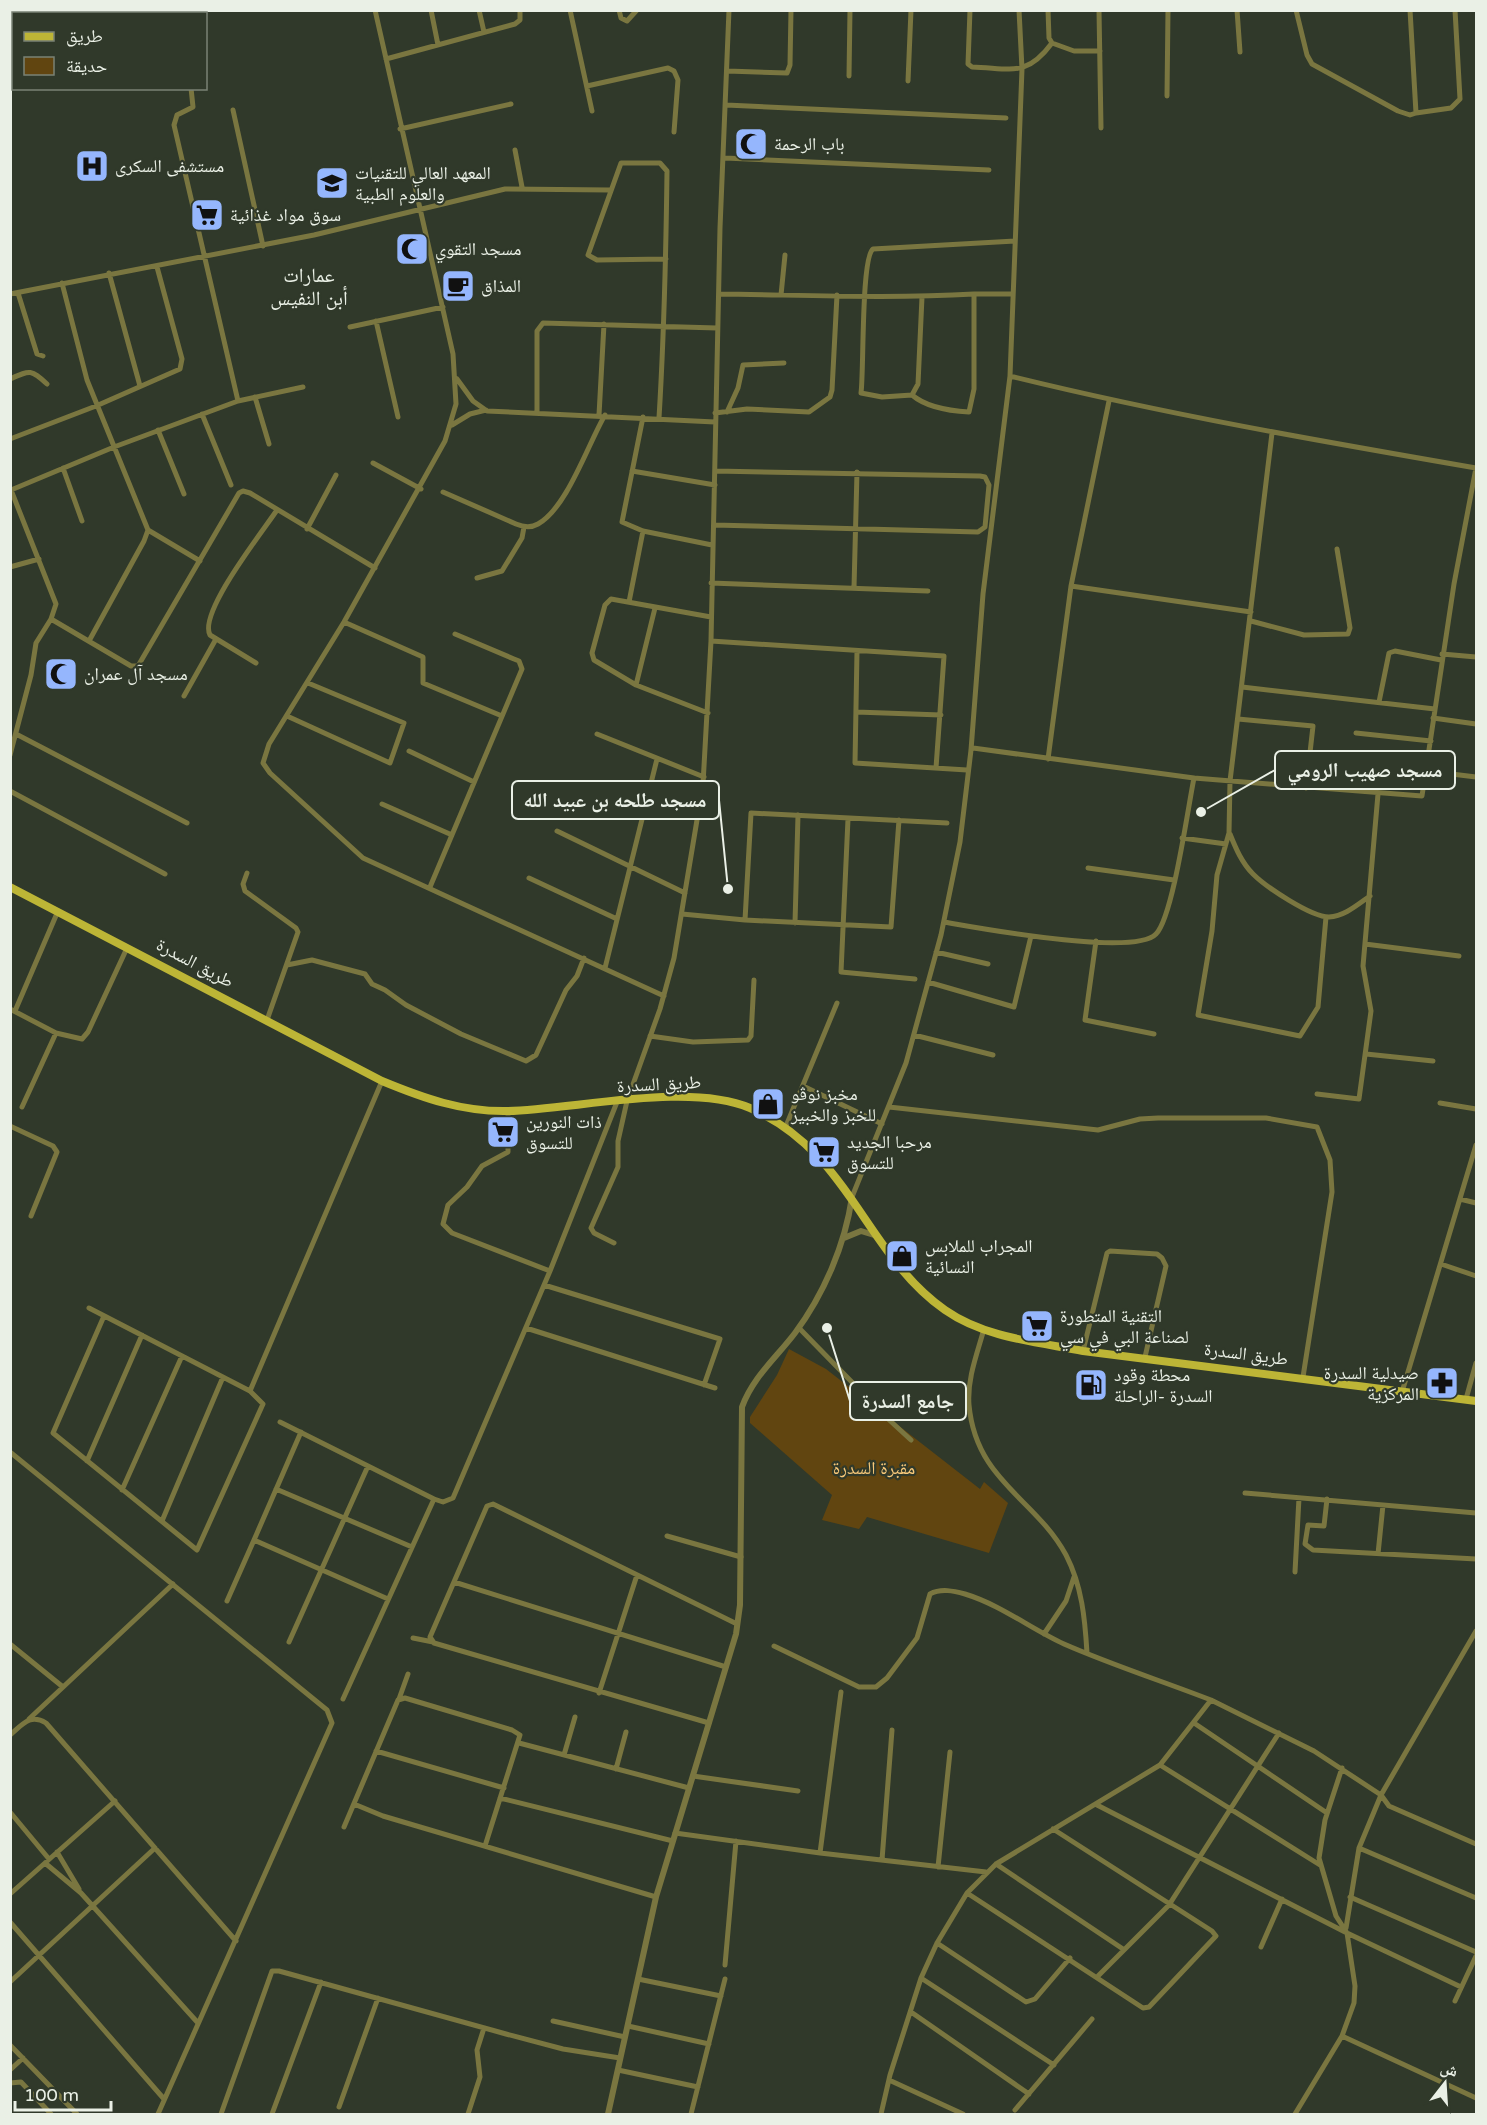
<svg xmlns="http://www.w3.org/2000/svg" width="1487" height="2125" font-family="'Varela Round','Noto Naskh Arabic',sans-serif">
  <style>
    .green { fill: #614510 }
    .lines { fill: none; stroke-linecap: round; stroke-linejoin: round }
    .minor { stroke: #7a7640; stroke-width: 5 }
    .tertiary { stroke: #7a7640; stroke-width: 6 }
    .primary { stroke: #bdb536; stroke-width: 8 }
    .labels { text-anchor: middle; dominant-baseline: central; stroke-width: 4.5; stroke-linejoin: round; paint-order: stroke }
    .poi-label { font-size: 18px; fill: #eaf0e6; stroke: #30392a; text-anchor: start }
    .street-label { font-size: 18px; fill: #eaf0e6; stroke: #30392a }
    .park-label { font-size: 18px; fill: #f8c97a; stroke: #30392a }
    .neighbourhood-label { font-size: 20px; fill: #eaf0e6; stroke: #30392a }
    .leader { fill: none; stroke: #eaf0e6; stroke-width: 2 }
    .callout-dot { fill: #eaf0e6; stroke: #30392a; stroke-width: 2 }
    .callout { fill: #30392a; stroke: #eaf0e6; stroke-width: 2 }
    .callout-label { font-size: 20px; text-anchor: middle; font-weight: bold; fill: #eaf0e6 }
  </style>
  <rect width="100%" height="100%" fill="#30392a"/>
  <path class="green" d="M789 1349 826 1369 980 1489 984 1482 1008 1503 989 1553 867 1517 859 1529 822 1520 832 1495 750 1423V1417L777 1375Z"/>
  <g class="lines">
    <path class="minor" d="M375 10 453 354 456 404 445 441 344 622 269 744 263 763 270 773 363 858 664 996
      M431 10 438 45
      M479 10 484 32
      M570 10 592 111
      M619 10 621 18 627 21 637 10
      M970 10 968 64 972 67C1011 68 1026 78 1052 43
      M1048 10 1049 38 1052 43 1074 51H1100
      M1099 10 1101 128
      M1237 10 1240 52
      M1296 10 1307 55 1312 64 1398 111 1410 115 1416 113 1410 10
      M386 59 515 24 520 20V10
      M727 71 787 73 790 65 791 10
      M849 76 850 10
      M908 81 911 10
      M587 86 668 68 674 71 678 80 674 132
      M191 88 193 107 177 115 174 125 238 401 303 387
      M1167 96 1168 10
      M726 105 1006 118
      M233 110 263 246
      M1416 113 1451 108 1460 99 1455 10
      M400 129 511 104
      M515 150 522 187
      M725 158 989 170
      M109 273 140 386
      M62 283 87 380 148 530 144 541 89 641
      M18 293 37 354 43 356
      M10 294 314 235 505 189 610 190
      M719 294C804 295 889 299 974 294V389L969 412C951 411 926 407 912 395L882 397 861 393C864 372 861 258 873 249L1015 241
      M974 294H1011
      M781 295 785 255
      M376 321 398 417
      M350 327 443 307
      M1010 376C1164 414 1320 441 1476 468
      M10 379C30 370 31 369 47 384
      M457 379 473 401 487 411 715 422
      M912 395 918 384 922 297
      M255 397 269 444
      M537 412V331L543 323 717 328
      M727 412 738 388 743 365 784 363
      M715 413 747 409 809 412 830 397 832 390 837 295
      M202 414 231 485
      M599 415 604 324
      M643 417 622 522 643 531 712 545
      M659 418C664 336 666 254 667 171L660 163H621L588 255 597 260 666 259
      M452 425 470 414 486 410
      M158 430 184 494
      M1272 433 1230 781 1229 833 1217 875 1212 931 1198 1015 1300 1036 1318 1007 1326 917
      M10 439 96 406 180 369 182 359 157 267
      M373 463 421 489
      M63 468 82 521
      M632 471 715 485
      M443 492 516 524C523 527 531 528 538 524 567 508 588 444 605 415
      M714 525 978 532 985 527 989 485 985 477 980 476 715 471
      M307 529 336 475
      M148 530 200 561
      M10 567 39 559
      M477 578 502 571 522 538 524 527
      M711 583 928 591
      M1071 586 1251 612
      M854 588 857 472
      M629 602 643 531
      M51 619 131 666H138L239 493 243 491 250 493 375 568
      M1251 621 1304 635 1348 634 1350 628 1337 549
      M344 622 423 657V683L502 716
      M711 641 944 656 936 768
      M857 651 855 763 967 770
      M1442 654 1476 657
      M256 663 210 635C198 613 263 531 277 510
      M636 685 655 608
      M1242 687 1435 709
      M184 696 216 639
      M1379 702 1389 653 1395 651 1441 660
      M856 712 941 715
      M708 713 636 685 594 660 592 653 605 605 611 599 711 617
      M287 716 390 763 404 723 308 683
      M1433 718 1476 724
      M1238 719 1313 726 1306 788
      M1356 733 1431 741
      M16 734 187 823
      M597 734 704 777
      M971 750 973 748 1194 778 1422 796 1454 584 1476 468
      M409 751 474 782
      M10 755 31 675 36 643 51 619 56 604 11 490 114 447 238 401
      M1048 759 1071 586 1109 401
      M1427 771 1476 777
      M10 791 165 874
      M382 804 452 835
      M848 819 841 972 915 979
      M557 831 685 893
      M1230 834C1236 849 1242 863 1253 874 1266 887 1311 917 1329 917 1345 916 1357 905 1370 896
      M1182 838 1226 844
      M1088 868 1174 880
      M247 873 243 884 245 891 296 928 298 932 267 1020
      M529 878 617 919
      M430 887 522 669 519 661 514 659 455 634
      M682 914 745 920 891 927 899 820
      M745 920 751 813 947 823
      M944 922C979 928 1134 957 1156 934 1173 917 1188 807 1194 778
      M795 923 798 815
      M1096 941 1085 1020 1154 1034
      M1365 944 1459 956
      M936 952 988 964
      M287 965 312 960 365 974 372 984 385 990 406 1005 461 1034 526 1061 536 1055 566 990 577 976 584 958
      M605 968 657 759
      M928 982 1014 1007 1031 936
      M10 1009 56 1033 82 1039 88 1032 127 948
      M15 1011 58 911
      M914 1035 993 1055
      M650 1036 693 1042 748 1040 751 1036 754 980
      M1366 1054 1433 1061
      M803 1086 882 1124
      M1317 1094 1359 1099 1371 1011 1363 966 1378 794
      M1440 1103 1476 1109
      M22 1107 56 1033
      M889 1107 1098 1130 1140 1119 1158 1118H1266L1317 1127 1330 1160 1332 1192 1303 1377
      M508 1111V1152L482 1166 467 1187 448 1205 443 1224 452 1233 550 1271
      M10 1126 53 1146 57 1152 31 1216
      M786 1126 837 1003
      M852 1197 906 1063 941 935 960 842 971 750 983 594 1010 376 1022 69 1019 10
      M1460 1199 1476 1203
      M614 1243 594 1233 591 1228 618 1167V1141L627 1101 660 1009 674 958 703 784 711 641 720 228 729 10
      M1441 1264 1476 1276
      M544 1285 720 1339 704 1385
      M89 1308 250 1391 382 1081
      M104 1316 53 1433 197 1550 263 1404 250 1391
      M526 1328 715 1388
      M799 1328 886 1417 911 1440
      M984 1329C977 1354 967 1379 969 1405 976 1481 1035 1498 1066 1555 1082 1586 1085 1619 1087 1653
      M1083 1351 1107 1253 1110 1251 1157 1254 1162 1258 1166 1266 1145 1357
      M1402 1392 1476 1145
      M1466 1399 1476 1363
      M280 1422 434 1499 343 1699
      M10 1452 327 1710 332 1723 158 2114
      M87 1461 142 1335
      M276 1489 412 1547
      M122 1490 182 1356
      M1245 1493 1476 1513
      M434 1499 443 1502 453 1498 550 1271 617 1102
      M1327 1499 1324 1526 1308 1525 1305 1544 1313 1550 1476 1559
      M162 1521 223 1377
      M667 1536 741 1557
      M254 1540 301 1432
      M1378 1554 1383 1505
      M1295 1572 1299 1498
      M454 1582 726 1667
      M227 1601 254 1540 388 1599
      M1044 1634 1066 1601 1074 1577
      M413 1638 433 1642
      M289 1642 368 1466
      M10 1644 63 1687
      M774 1646 859 1687H876L887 1678 917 1638 930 1594C941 1588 954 1591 965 1594 1001 1605 1031 1629 1064 1644 1112 1665 1162 1681 1211 1700
      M599 1693 637 1575
      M399 1699 408 1674
      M29 1719 173 1584
      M709 1723 434 1643 430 1637 487 1506 493 1504 737 1624
      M1194 1723 1327 1813
      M10 1735C22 1725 30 1713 46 1723L236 1941
      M519 1743 689 1788
      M376 1751 504 1788
      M564 1755 575 1717
      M1160 1765 1320 1865
      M616 1769 626 1732
      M693 1776 798 1791
      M500 1798 673 1841
      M354 1804 383 1816 656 1897
      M1097 1805 1347 1933 1461 1987
      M10 1812 49 1859
      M344 1827 398 1700 405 1698 512 1730 520 1735 485 1846
      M675 1833 820 1853 986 1872
      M1359 1848 1476 1898
      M57 1852 79 1889
      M820 1853 841 1692
      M882 1860 892 1730
      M45 1863 81 1893 198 2023
      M996 1864 1123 1949
      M938 1867 950 1752
      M967 1893 1143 2008 1149 2007 1216 1936 1212 1931 1053 1829
      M10 1894 115 1801
      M1350 1897 1476 1952
      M10 1922 164 2099
      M1346 1928 1359 1848 1381 1795 1476 1631
      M937 1943 1026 2002 1035 1999 1070 1958
      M1261 1947 1282 1899
      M725 1965 736 1841
      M1098 1976 1169 1905 1279 1733
      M921 1978 1054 2065
      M638 1979 721 1996
      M10 1982 155 1848
      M1455 2001 1476 1956
      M911 2012 1029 2094
      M553 2021 625 2037
      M628 2026 709 2044
      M1342 2036 1476 2098
      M10 2045 77 2114
      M10 2070 23 2058
      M618 2070 698 2087
      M889 2080 963 2114
      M10 2083 21 2082 51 2114
      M339 2107 378 1998
      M1015 2110 1092 2019
      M221 2114 272 1971H279L506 2034 563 2049 620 2058
      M272 2114 321 1982
      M468 2114 480 2077 477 2050 484 2028
      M691 2114 725 1979
      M881 2114 890 2075 921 1978 937 1943 967 1893 996 1864 1160 1765 1211 1700 1314 1751 1381 1795 1389 1806 1476 1844
      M1295 2114 1342 2036 1354 2003 1355 1986 1347 1933 1336 1916 1319 1858 1325 1820 1342 1768"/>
    <path class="tertiary" d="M844 1238 861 1231 874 1235
      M608 2114 656 1897 736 1634 740 1605 742 1407C753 1377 776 1358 795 1333 824 1294 845 1245 852 1197"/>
    <path class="primary" d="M10 887 382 1081C423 1098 462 1112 508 1111 576 1109 689 1082 750 1108 850 1151 865 1254 945 1310 985 1338 1037 1342 1083 1351L1476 1401"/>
  </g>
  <defs>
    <g id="mosque-square" transform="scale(1.725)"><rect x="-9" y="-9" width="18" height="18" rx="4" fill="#95b6fd" stroke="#30392a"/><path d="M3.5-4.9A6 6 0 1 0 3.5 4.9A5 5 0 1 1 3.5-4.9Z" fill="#111"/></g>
    <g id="hospital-square" transform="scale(1.725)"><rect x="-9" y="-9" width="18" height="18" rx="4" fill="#95b6fd" stroke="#30392a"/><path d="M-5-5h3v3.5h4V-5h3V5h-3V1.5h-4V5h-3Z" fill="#111"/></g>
    <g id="university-square" transform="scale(1.725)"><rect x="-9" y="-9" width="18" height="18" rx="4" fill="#95b6fd" stroke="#30392a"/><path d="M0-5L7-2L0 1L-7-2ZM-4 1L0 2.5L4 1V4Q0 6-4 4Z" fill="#111"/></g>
    <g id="supermarket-square" transform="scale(1.725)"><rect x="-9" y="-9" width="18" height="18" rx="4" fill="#95b6fd" stroke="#30392a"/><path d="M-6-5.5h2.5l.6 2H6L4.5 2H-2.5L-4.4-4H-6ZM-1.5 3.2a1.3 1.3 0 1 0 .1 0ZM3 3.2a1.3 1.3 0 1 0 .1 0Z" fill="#111"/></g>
    <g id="cafe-square" transform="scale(1.725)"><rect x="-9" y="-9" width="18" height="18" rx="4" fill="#95b6fd" stroke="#30392a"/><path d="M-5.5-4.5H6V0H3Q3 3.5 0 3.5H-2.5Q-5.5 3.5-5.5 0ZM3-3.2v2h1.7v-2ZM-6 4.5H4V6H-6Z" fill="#111"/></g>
    <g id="shop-square" transform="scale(1.725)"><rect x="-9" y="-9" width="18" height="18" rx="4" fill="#95b6fd" stroke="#30392a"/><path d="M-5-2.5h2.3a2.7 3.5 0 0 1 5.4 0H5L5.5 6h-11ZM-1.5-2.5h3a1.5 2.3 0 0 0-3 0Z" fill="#111"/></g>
    <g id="pharmacy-square" transform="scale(1.725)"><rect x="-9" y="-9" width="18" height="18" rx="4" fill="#95b6fd" stroke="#30392a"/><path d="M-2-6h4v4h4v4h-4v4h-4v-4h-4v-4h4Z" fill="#111"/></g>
    <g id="fuel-square" transform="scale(1.725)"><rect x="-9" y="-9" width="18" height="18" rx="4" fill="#95b6fd" stroke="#30392a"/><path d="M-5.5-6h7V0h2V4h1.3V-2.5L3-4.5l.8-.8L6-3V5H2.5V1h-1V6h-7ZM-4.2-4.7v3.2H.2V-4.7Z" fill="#111"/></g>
  </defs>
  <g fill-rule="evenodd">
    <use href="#mosque-square" x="751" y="144"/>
    <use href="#hospital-square" x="92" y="166"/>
    <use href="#university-square" x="332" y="183"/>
    <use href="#supermarket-square" x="207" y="215"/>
    <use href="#mosque-square" x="412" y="249"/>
    <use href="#cafe-square" x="458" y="286"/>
    <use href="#mosque-square" x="61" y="674"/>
    <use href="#shop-square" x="768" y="1104"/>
    <use href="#supermarket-square" x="503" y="1132"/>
    <use href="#supermarket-square" x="824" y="1152"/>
    <use href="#shop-square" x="902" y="1256"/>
    <use href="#supermarket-square" x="1037" y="1326"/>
    <use href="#pharmacy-square" x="1442" y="1383"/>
    <use href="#fuel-square" x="1091" y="1385"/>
  </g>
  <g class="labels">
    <g class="poi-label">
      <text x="774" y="144">باب الرحمة</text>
      <text x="115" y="166">مستشفى السكرى</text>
      <text x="355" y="173">المعهد العالي للتقنيات<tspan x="355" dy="21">والعلوم الطبية</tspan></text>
      <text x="230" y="215">سوق مواد غذائية</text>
      <text x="435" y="249">مسجد التقوي</text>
      <text x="481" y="286">المذاق</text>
      <text x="84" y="674">مسجد آل عمران</text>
      <text x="791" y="1094">مخبز نوڤو<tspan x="791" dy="21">للخبز والخبيز</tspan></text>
      <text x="526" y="1122">ذات النورين<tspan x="526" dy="21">للتسوق</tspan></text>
      <text x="847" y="1142">مرحبا الجديد<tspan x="847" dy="21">للتسوق</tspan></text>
      <text x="925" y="1246">المجراب للملابس<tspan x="925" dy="21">النسائية</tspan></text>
      <text x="1060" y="1316">التقنية المتطورة<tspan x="1060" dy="21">لصناعة البي في سي</tspan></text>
      <text x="1419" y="1373" text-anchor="end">صيدلية السدرة<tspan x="1419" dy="21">المركزية</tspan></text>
      <text x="1114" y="1375">محطة وقود<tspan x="1114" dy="21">السدرة -الراحلة</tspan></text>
    </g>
    <g class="street-label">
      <text transform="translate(195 963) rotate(28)">طريق السدرة</text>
      <text transform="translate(659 1084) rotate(-3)">طريق السدرة</text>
      <text transform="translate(1246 1354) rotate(7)">طريق السدرة</text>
    </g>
    <g class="park-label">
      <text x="874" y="1468">مقبرة السدرة</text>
    </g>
    <g class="neighbourhood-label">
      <text x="309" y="276">عمارات<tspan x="309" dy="23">أبن النفيس</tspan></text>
    </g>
  </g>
  <path class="leader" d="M1201 812L1275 770M728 889L719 800M827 1328L850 1401"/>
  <g class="callout-dot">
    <circle cx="1201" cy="812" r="6"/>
    <circle cx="728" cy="889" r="6"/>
    <circle cx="827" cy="1328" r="6"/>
  </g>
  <g class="callout">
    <rect x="1275" y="751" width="180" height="38" rx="6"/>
    <rect x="512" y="781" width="207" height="38" rx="6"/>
    <rect x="850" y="1382" width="116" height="38" rx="6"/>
  </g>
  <g class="callout-label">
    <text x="1365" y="777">مسجد صهيب الرومي</text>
    <text x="615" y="807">مسجد طلحه بن عبيد الله</text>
    <text x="908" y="1408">جامع السدرة</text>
  </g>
  <rect width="1487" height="2125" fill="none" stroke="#eaf0e6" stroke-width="24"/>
  <rect x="12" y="12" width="195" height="78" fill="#30392a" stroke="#7a8275" stroke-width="1.5"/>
  <rect x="24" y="32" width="30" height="9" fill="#bdb536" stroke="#7a8275" stroke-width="1.5"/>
  <text x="66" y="42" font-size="18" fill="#eaf0e6">طريق</text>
  <rect x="24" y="57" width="30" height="18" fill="#614510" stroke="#7a8275" stroke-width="1.5"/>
  <text x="66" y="72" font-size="18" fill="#eaf0e6">حديقة</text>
  <g transform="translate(1445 2083) rotate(17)" stroke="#30392a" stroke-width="4.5" paint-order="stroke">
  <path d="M0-4.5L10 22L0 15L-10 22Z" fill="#eaf0e6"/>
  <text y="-9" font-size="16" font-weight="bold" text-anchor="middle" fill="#eaf0e6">ش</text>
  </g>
  <path d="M15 2101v9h96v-9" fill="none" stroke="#eaf0e6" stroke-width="3"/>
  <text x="24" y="2101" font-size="18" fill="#eaf0e6" stroke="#30392a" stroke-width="4.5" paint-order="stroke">100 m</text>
</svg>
